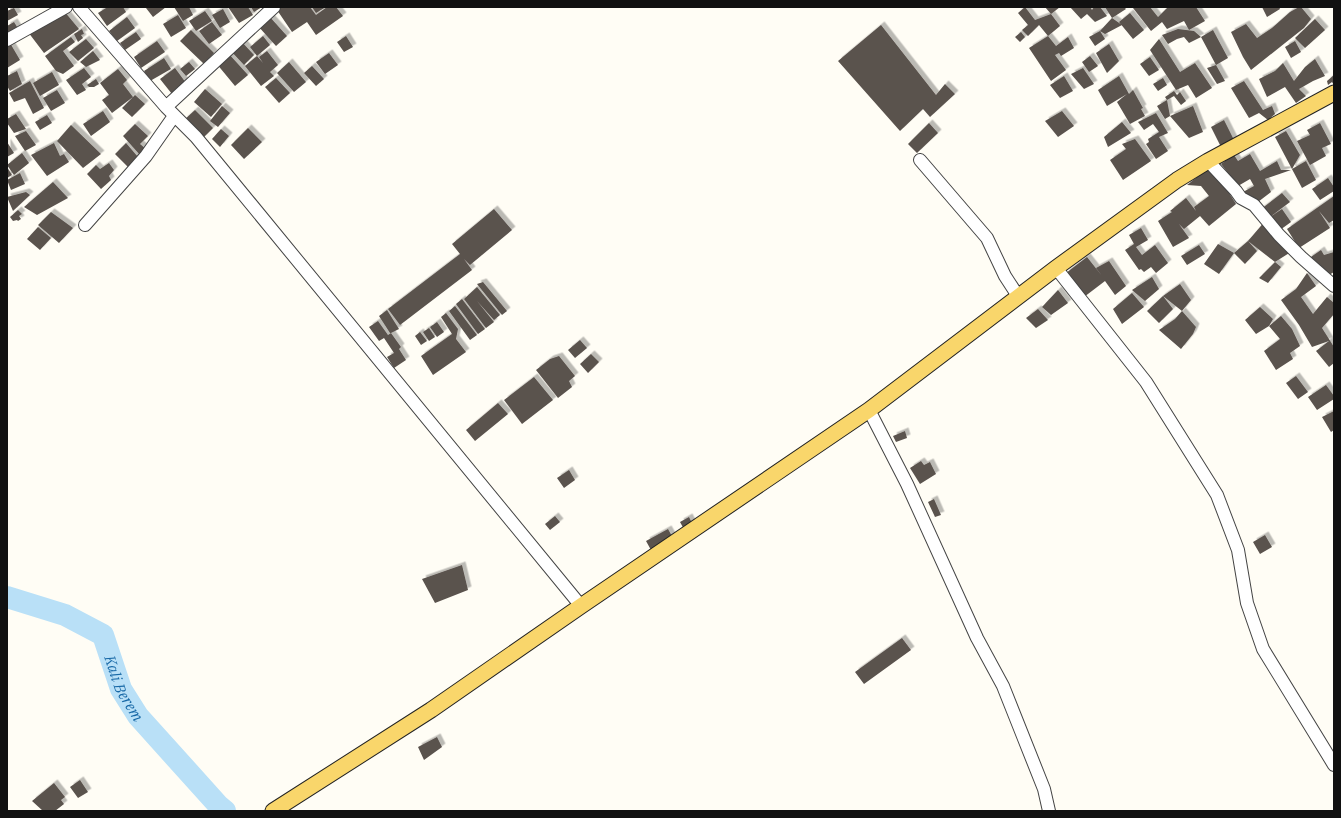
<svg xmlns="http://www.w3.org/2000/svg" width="1341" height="818" font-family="'IBM Plex Serif',serif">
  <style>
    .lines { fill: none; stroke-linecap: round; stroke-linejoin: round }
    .river { stroke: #b9e0f7; stroke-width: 22 }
    .building { fill: #5a524d; filter: url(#shadow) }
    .minor-casing { stroke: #444; stroke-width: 14 }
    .major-casing { stroke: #222; stroke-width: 17 }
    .minor { stroke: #fff; stroke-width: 12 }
    .major { stroke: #f9d66b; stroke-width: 15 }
    .labels { text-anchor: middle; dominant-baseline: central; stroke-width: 4; stroke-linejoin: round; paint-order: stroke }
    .water-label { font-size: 15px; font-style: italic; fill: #1768a6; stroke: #fff }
  </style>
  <defs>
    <filter id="shadow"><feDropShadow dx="3.5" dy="-3.5" stdDeviation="0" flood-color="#0004"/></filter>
  </defs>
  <rect width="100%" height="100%" fill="#fffdf5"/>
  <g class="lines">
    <path class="river" id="s1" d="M7 597 65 615 103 635 121 689 138 716 219 806 225 811"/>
  </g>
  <path class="building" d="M105 7H123L126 12 107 26 98 13 106 8Z
    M147 7H166L153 17 146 8Z
    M174 7H189L193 15 183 21Z
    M228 7H248L253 15 239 23Z
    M251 7H262L254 12Z
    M282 7H310L316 15 327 7H336L343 16 316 35 307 22 292 32 277 10Z
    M312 7H326L316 13Z
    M1025 7 1035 20 1051 14 1060 26 1048 36 1039 25 1028 36 1022 30 1028 25 1018 13Z
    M1045 7H1060L1051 14Z
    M1070 7H1090L1092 10 1094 7H1100L1107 16 1095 22 1087 14 1081 19Z
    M1105 7H1124L1126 9 1112 18 1122 25 1105 34 1100 31 1112 18Z
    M1134 7H1150L1158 17 1168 7H1196L1205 21 1189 30 1184 21 1167 29 1162 22 1151 31 1133 8Z
    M1262 7H1279L1280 9 1267 17Z
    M1299 7H1301L1311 19 1304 28 1285 43 1251 70 1243 57 1231 32 1246 24 1257 38 1272 28 1290 12Z
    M14 8 18 15 7 21V11Z
    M223 9 230 22 220 28 212 15Z
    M64 11 79 29 44 53 28 32Z
    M205 11 212 21 196 31 189 21Z
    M1130 13 1144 30 1133 39 1119 22Z
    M178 15 186 28 171 37 163 24Z
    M269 16 287 36 276 46 258 26Z
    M127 17 135 28 117 41 109 31Z
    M1315 19 1325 30 1305 48 1295 38Z
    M14 22 19 30 7 36V26Z
    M212 22 222 35 209 44 199 31Z
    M881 25 936 95 945 84 955 94 930 117 923 109 900 131 838 61Z
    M82 29 84 34 81 35 83 38 78 42 74 34Z
    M1178 29 1194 31 1201 37 1189 43 1184 37 1177 39 1168 44 1162 35Z
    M191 30 214 53 204 64 180 41Z
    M1213 30 1228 58 1216 65 1201 37Z
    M1100 31 1105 39 1095 46 1089 37Z
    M136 32 141 39 125 50 120 43Z
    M1021 32 1025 37 1020 42 1015 37Z
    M263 36 270 45 257 56 250 47Z
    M346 36 353 47 344 52 337 42Z
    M1048 36 1056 46 1068 37 1074 48 1061 56 1059 53 1055 55 1066 70 1051 81 1029 48Z
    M71 37 75 42 63 51 74 66 63 74 56 71 45 56Z
    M86 39 94 48 78 61 69 52Z
    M1159 39 1180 72 1195 63 1212 88 1196 98 1188 85 1176 90 1150 50Z
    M157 41 165 52 141 68 134 57Z
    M241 41 254 55 244 65 230 50Z
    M1295 41 1301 52 1291 58 1285 47Z
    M10 43 20 60 7 68V45Z
    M1109 44 1119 61 1107 73 1096 53Z
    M93 51 100 60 86 67 80 62Z
    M267 51 278 65 270 72 274 76 261 86 245 66 257 56 263 63 259 57Z
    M228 53 248 75 235 86 216 63Z
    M329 53 338 65 325 74 316 62Z
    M1090 56 1098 66 1089 72 1082 62Z
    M1150 57 1159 70 1149 76 1140 64Z
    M164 58 171 69 150 81 144 71Z
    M1315 59 1325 76 1313 81 1299 89 1306 96 1296 103 1285 87 1267 97 1259 79 1275 71 1283 63 1294 81 1305 67Z
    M189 62 195 69 186 76 180 69Z
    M289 62 306 82 294 92 277 73Z
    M1216 65 1225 81 1217 84 1207 68Z
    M312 66 324 79 316 86 304 73Z
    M84 68 91 77 82 84 86 90 77 95 66 80Z
    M175 68 186 83 172 94 160 79Z
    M1083 68 1094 84 1084 89 1071 74Z
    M118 69 127 80 123 84 133 97 112 113 102 100 109 95 100 83Z
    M17 71 22 84 10 91 7 86V76Z
    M52 72 59 85 40 96 33 83Z
    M1334 75V85L1332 82 1328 85 1327 81Z
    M1064 76 1073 91 1060 98 1050 85Z
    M1119 76 1129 94 1133 90 1143 108 1141 109 1145 116 1130 124 1117 102 1127 94 1107 106 1098 90Z
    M276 78 290 93 279 103 265 87Z
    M1163 78 1167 85 1158 91 1153 84Z
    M96 79 99 84 94 87H89L87 85Z
    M30 81 44 108 33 114 25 98 14 102 9 93Z
    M1244 81 1263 110 1272 106 1275 114 1268 120 1259 113 1249 118 1231 88Z
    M205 89 222 104 211 117 194 102Z
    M57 90 65 103 51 111 43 98Z
    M1174 91 1177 95 1180 92 1186 101 1181 105 1174 96 1167 100 1165 97Z
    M135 95 145 104 132 117 122 108Z
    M1167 100 1170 116 1193 106 1203 132 1189 138 1170 116 1165 119 1157 106Z
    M222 106 230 113 218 127 210 121Z
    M195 110 213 128 203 138 184 120Z
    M103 111 110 122 91 136 83 124Z
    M1062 111 1074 126 1058 137 1045 121Z
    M1156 113 1168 133 1159 137 1168 151 1156 159 1146 144 1149 142 1148 139 1159 132 1153 124 1144 130 1138 122Z
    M16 114 26 129 14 133 7 123V119Z
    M47 115 52 123 40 130 35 122Z
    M1224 120 1234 140 1221 147 1211 127Z
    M1122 122 1131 133 1108 147 1104 137Z
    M929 123 938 133 917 153 908 144Z
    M1320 123 1331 144 1322 148 1326 156 1310 165 1297 141 1310 135 1307 130Z
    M135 124 148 136 140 144 146 149 140 155 123 136Z
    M71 125 101 154 83 168 57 141Z
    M248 128 262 142 244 159 231 145Z
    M221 129 229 136 220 147 212 139Z
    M26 131 36 145 25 151 15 136Z
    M1286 131 1300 155 1292 169 1306 161 1316 180 1302 188 1275 137Z
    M1135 139 1151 161 1123 180 1110 160 1126 149 1122 144Z
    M7 142 14 153 7 157Z
    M54 143 60 156 64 154 69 162 47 176 31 155Z
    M126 143 138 157 128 167 115 154Z
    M22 153 29 163 14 175 7 165Z
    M1250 154 1260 171 1277 161 1281 170H1291L1265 179 1271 192 1254 205 1243 192 1254 186 1250 179 1238 186 1221 164 1234 155 1238 161Z
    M109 163 114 170 109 176 111 180 101 189 87 174 96 165 100 169Z
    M7 167 12 175 7 178Z
    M1210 167 1224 185 1236 204 1209 226 1200 216 1184 229 1179 224 1189 238 1173 247 1158 221 1172 212 1170 211 1186 198 1196 211 1194 207 1209 196 1201 186 1187 185Z
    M20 173 25 184 11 190 7 180Z
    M1328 178 1334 187V191L1320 200 1312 189Z
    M53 182 68 198 37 215 24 207Z
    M26 192 30 195 13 211 7 197Z
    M1282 193 1290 202 1266 220 1294 250 1275 262 1248 241 1257 251 1245 264 1234 253 1219 274 1204 264 1218 244 1234 253 1248 241 1266 220 1256 213Z
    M1334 196V220L1329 223 1319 211 1330 228 1299 248 1287 229Z
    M494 209 512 230 470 265 464 259 472 270 400 325 388 309 460 254 452 244Z
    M1282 209 1291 222 1280 230 1270 217Z
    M18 210 22 214 19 216 21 219 18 221 17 220 13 221 10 217Z
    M51 212 73 228 59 243 38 225Z
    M38 227 51 238 40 250 27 239Z
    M1141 228 1148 240 1136 247 1142 255 1155 245 1168 263 1156 273 1151 267 1144 272 1141 269 1139 270 1125 250 1134 244 1129 235Z
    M1199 245 1205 254 1187 265 1181 256Z
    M1321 250 1324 255 1334 252V272L1329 275 1308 259Z
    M1087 257 1102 276 1096 268 1109 261 1126 286 1115 295 1105 281 1084 297 1066 273Z
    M1275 262 1281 267 1268 283 1259 278Z
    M1307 273 1316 286 1301 297 1313 314 1327 297 1334 303V314L1322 328 1334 347V363L1329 367 1316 351 1329 341 1312 347 1299 325 1281 300 1296 289Z
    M1152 277 1159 289 1145 301 1132 290Z
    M483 282 507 311 502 315 477 284Z
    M1180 284 1191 300 1182 311 1163 296 1173 309 1159 323 1147 311 1163 296Z
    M477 287 500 315 494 320 477 301 494 322 486 328 464 299Z
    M1058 290 1068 303 1051 315 1042 307Z
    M1132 293 1144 307 1122 324 1113 309Z
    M462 299 485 329 478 334 456 304Z
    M455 306 477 335 470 340 449 311Z
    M1260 307 1273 319 1269 326 1281 316 1292 329 1300 346 1290 353 1293 359 1276 370 1264 351 1280 339 1269 326 1256 334 1245 320Z
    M1038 309 1048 320 1036 328 1026 318Z
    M387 310 399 329 391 333H390L379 316Z
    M1182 311 1196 327 1193 334 1181 349 1159 330 1175 319Z
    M446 313 458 329 456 339 466 352 433 375 421 356 452 334 441 317Z
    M378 321 388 335 391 333 401 347 399 349 406 360 394 368 387 357 394 353 384 338 379 341 369 327Z
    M437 322 444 332 437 337 430 327Z
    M429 328 435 337 429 341 423 332Z
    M420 332 427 341 421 345 415 336Z
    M580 340 587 348 575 358 568 350Z
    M591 354 599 362 588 373 580 364Z
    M559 356 575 376 569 381 572 387 558 398 536 370 550 359Z
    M1296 376 1308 392 1298 399 1286 383Z
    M534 377 553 400 522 424 504 400Z
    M1326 385 1334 396V399L1317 410 1308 397Z
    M498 403 508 414 475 441 466 430Z
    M1334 411V430L1331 432 1322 417Z
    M905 431 907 438 896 442 893 436Z
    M921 461 924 465 930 462 936 474 920 484 910 468Z
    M569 470 575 480 564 488 557 478Z
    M934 499 941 515 935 517 928 502Z
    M555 516 560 522 550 530 545 524Z
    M689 517 694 527 685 531 680 522Z
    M668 529 673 538 651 550 646 541Z
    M1265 535 1272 547 1260 554 1253 542Z
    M462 565 468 590 435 603 422 579Z
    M902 638 911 650 864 684 855 672Z
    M437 737 442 747 424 760 418 747Z
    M80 780 88 792 78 798 70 787Z
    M54 783 65 797 61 800 64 804 55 811H43L32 801Z"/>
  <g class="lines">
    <g class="minor-casing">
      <path id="minor" d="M79 7 166 107 196 137 581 606
        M7 40 66 7
        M166 107 274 7
        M920 160 987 238 1005 276 1018 296
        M1208 161 1236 191 1241 198 1254 205 1279 235 1301 257 1334 286
        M85 225 146 156 174 116
        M1056 268 1146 382 1217 495 1238 550 1247 603 1263 649 1334 765
        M869 410 907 484 977 638 1003 686 1044 789 1049 811"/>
    </g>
    <g class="major-casing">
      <path id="major" d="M273 811 431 710 581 606 869 410 1056 268 1177 180 1208 161 1334 93"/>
    </g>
    <use href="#minor" class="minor"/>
    <use href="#major" class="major"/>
  </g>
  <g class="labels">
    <g class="water-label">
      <text stroke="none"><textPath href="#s1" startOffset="161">Kali Berem</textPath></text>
    </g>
  </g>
  <rect width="1341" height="818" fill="none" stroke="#111111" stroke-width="16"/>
</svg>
